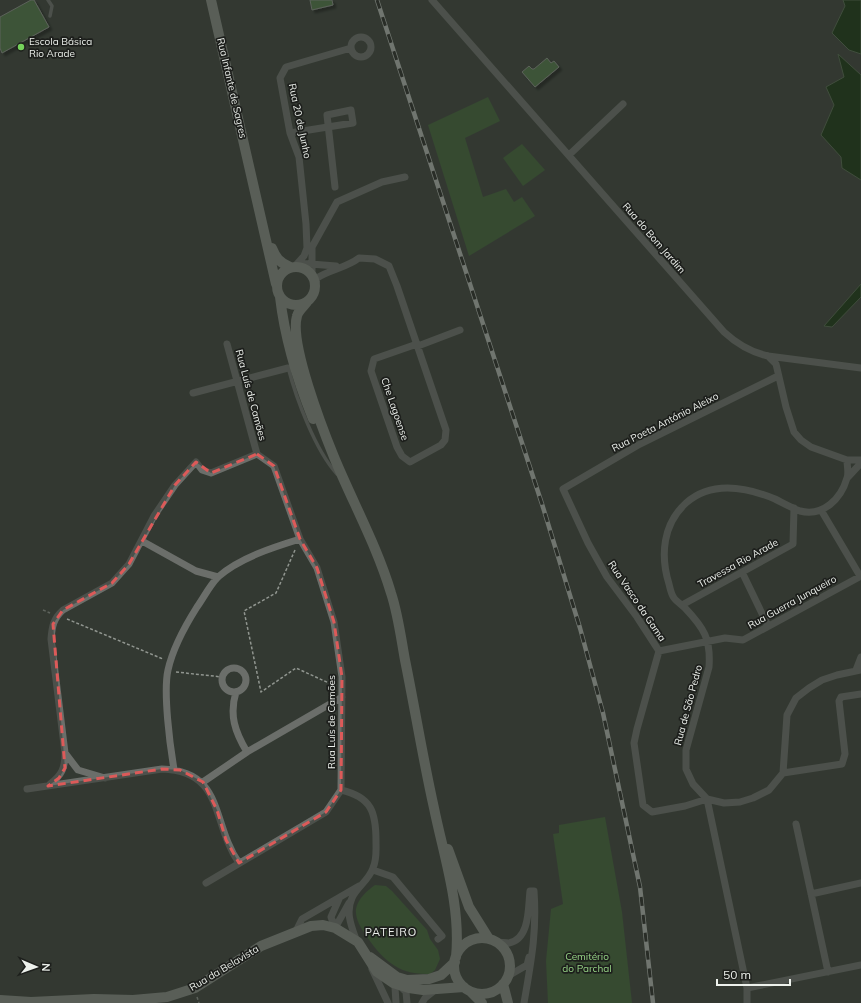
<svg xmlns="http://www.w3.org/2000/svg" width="861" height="1003" font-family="Mulish,sans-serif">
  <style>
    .green { fill: #3a5f30 }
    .water { fill: #0b2a03; stroke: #4f6649 }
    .building { fill: #4c7641; stroke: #8c938b; filter: url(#shadow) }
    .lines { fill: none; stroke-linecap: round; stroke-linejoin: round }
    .path { stroke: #919690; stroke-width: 1.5; stroke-dasharray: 3 2; stroke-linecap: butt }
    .lane { stroke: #6b6e6a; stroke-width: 3.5 }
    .street { stroke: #6b6e6a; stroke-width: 7 }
    .secondary { stroke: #888c86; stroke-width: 10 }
    .rail-casing { stroke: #bbbfba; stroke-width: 4.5 }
    .rail { stroke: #1d1f1c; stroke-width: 3; stroke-dasharray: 9; stroke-linecap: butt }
    .marked { fill: none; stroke: #dc5a59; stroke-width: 3; stroke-dasharray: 8 5; stroke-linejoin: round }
    .poi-dot { fill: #75d25b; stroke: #1d1f1c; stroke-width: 1.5 }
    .labels { text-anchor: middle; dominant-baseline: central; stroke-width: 3.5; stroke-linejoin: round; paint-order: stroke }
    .poi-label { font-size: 10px; fill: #edf1ec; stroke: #1d1f1c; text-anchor: start }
    .street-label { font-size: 10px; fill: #edf1ec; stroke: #1d1f1c }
    .park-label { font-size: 10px; fill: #98d688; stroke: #1d1f1c }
    .neighbourhood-label { font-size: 11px; letter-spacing: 1px; fill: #edf1ec; stroke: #1d1f1c }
  </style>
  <defs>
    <filter id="shadow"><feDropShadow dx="3" dy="3" stdDeviation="1" flood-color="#0009"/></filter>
  </defs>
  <rect width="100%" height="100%" fill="#333932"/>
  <path class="green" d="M488 97 500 121 465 138 483 197 506 189 514 202 522 197 535 216 469 256 428 125Z
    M522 144 545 170 523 186 503 158Z
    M605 817 622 912 632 1003H548L546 961 551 909 563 904 553 834 559 833V825Z
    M375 885 386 886 392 891 427 930 430 939 438 950 440 959 435 970 430 974C397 975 382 959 365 934 360 927 355 918 356 909 358 898 367 891 375 885Z"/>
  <path class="water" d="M843 0H861V54L849 50 832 33 845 6Z
    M838 54 861 75V180L842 168 841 157 821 135 834 105 826 87 844 77Z
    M861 284V297L832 327 824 326Z"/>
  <path class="building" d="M31 0H34L49 27 2 53 0 48V17Z
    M310 0H332L333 5 312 10Z
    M547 58 551 63 554 61 559 67 535 87 522 72 529 66 532 69H534Z"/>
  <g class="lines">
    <path class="path" d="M295 550 276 593 244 611 261 692 296 668 331 684
      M43 610 50 613
      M67 619 163 659
      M176 672 222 677
      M197 997 199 1003"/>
    <path class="lane" d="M48 0 52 6 50 16
      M288 367C296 398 315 450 337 474"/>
    <path class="street" d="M432 0 724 332C737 344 750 352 768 356L861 368
      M351 47a10 10 0 1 1 20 0a10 10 0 1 1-20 0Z
      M290 133 353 123 351 110 327 115 335 187
      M569 155 623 104
      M298 263 336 266
      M295 266 304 256 307 248 306 224 299 157 290 133 280 78 286 67 351 48
      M312 275V247L337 202 382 182 405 177
      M315 288 317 278C331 269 346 268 359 258L375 259 389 266 397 286 446 430 445 440 441 445 410 462 402 456 397 447 371 371 374 359 417 344
      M418 346 460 330
      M768 356 776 364 786 407 794 432 801 440 811 447 847 460H861
      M778 376 640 444 563 489 588 543 607 577 637 617 659 651 637 729 634 743 643 805 652 812 685 806 707 799 747 988 861 965
      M193 393 288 368
      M847 460C847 466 849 473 847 478 841 499 823 517 800 511 792 508 783 503 775 499 746 487 712 480 686 503 663 524 660 555 669 584 670 588 671 594 674 598 677 602 682 605 685 608 704 628 711 639 709 667L686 750V769L693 784 707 799 724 803 740 802 753 798 769 790 783 773 787 715 796 698 809 688 822 680 837 675 861 670
      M848 477 861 463
      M821 510 860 576
      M142 541 196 571 218 577
      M742 572 768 626
      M682 605 793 544 794 508
      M659 651 725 638 743 640 861 576
      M222 680a12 12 0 1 1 24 0a12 12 0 1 1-24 0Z
      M856 670 861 657
      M236 692C229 715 235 732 247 752
      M174 769C170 746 163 692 168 670 173 647 185 626 197 607 204 597 210 585 218 577 239 558 274 547 300 539
      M783 773 842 764 845 754 839 701 841 697 861 694
      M105 778 78 770 65 753 51 639C52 627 53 619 63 610L112 583 129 564 154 516 175 485 196 462 202 470 211 473 257 454
      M203 782 247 752 342 697
      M50 784C62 775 65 768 65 753
      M27 789 162 769C225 771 211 823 239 863
      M341 790C372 797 376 813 376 841 376 851 377 859 373 868 369 880 357 887 352 898 345 913 352 928 357 942
      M796 824 828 972
      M373 870 393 877 442 936 438 939
      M206 883 326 812 341 790 342 677 334 622 317 568 300 539 274 466 257 454 227 344
      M811 894 861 883
      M335 928 349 903
      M335 928 331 917 339 899
      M296 931 302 919 359 886
      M496 942C500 942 505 943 509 943 530 939 528 908 530 891H534C537 933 531 962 524 1003
      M372 969 388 1003
      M508 976 527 965 529 957
      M400 986 406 992 407 1003
      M396 1003 395 987 402 984
      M422 1003 425 998 435 990
      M747 1003V988"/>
    <path class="secondary" d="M211 0 276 284
      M272 248C276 258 280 263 290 267
      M277 286a19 19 0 1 1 38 0a19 19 0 1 1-38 0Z
      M280 297C285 340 297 379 313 419
      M307 302C304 306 298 311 297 316 289 343 323 430 334 457 353 503 377 546 391 593 398 614 401 638 405 660 415 709 423 759 434 808 444 857 461 906 456 957
      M448 849 469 907 489 939
      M454 966a28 28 0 1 1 56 0a28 28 0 1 1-56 0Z
      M370 957 397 977 407 980 429 979 441 975 455 962
      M503 984 508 1003
      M471 992 482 1003
      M0 1000 31 1002 94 999 133 1000 167 997 195 988 261 946 311 926 323 925 335 928 358 942 377 972 393 983 409 988 423 990 464 987"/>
    <g class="rail-casing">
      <path id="rail" d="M377 0 542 504 580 628 603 713 640 887 653 1003"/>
    </g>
    <use href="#rail" class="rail"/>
  </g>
  <path d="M0 0H861V1003H0ZM257 454 274 466 300 539 317 568 334 622 342 677 341 790 326 812 239 863 226 840 217 810 203 782 180 770 162 769 48 786 59 778 65 768 53 624 63 610 112 583 129 564 175 485 196 462 211 473Z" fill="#333932" fill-opacity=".55" fill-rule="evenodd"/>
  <path class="marked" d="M257 454 274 466 300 539 317 568 334 622 342 677 341 790 326 812 239 863 226 840 217 810 203 782 180 770 162 769 48 786 59 778 65 768 53 624 63 610 112 583 129 564 175 485 196 462 211 473Z"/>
  <circle class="poi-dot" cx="21" cy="47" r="4"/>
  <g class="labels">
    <g class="poi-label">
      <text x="29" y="41">Escola Básica<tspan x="29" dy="12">Rio Arade</tspan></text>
    </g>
    <g class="street-label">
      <text transform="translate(232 88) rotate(77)">Rua Infante de Sagres</text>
      <text transform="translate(300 121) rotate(78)">Rua 20 de Junho</text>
      <text transform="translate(654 238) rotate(49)">Rua do Bom Jardim</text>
      <text transform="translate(251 395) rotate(75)">Rua Luís de Camões</text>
      <text transform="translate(395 409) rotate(71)">Che Lagoense</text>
      <text transform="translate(665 422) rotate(-27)">Rua Poeta António Aleixo</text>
      <text transform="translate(738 563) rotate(-29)">Travessa Rio Arade</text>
      <text transform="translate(637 601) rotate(56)">Rua Vasco da Gama</text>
      <text transform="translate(792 602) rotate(-29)">Rua Guerra Junqueiro</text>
      <text transform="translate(688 705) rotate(-75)">Rua de São Pedro</text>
      <text transform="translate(331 722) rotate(-90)">Rua Luís de Camões</text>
      <text transform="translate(224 968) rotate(-31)">Rua da Belavista</text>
    </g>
    <g class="park-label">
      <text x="587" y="956">Cemitério<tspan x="587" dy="12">do Parchal</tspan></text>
    </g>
    <g class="neighbourhood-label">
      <text x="391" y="932">PATEIRO</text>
    </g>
  </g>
  <g transform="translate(36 967) rotate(92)" stroke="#1d1f1c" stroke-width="3" paint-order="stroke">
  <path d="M0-3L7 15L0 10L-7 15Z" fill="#edf1ec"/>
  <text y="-6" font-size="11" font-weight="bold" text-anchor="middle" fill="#edf1ec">N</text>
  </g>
  <path d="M717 979v6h73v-6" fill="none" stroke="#edf1ec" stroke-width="2"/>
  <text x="723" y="979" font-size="12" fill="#edf1ec" stroke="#1d1f1c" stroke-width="3" paint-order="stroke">50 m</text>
</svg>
